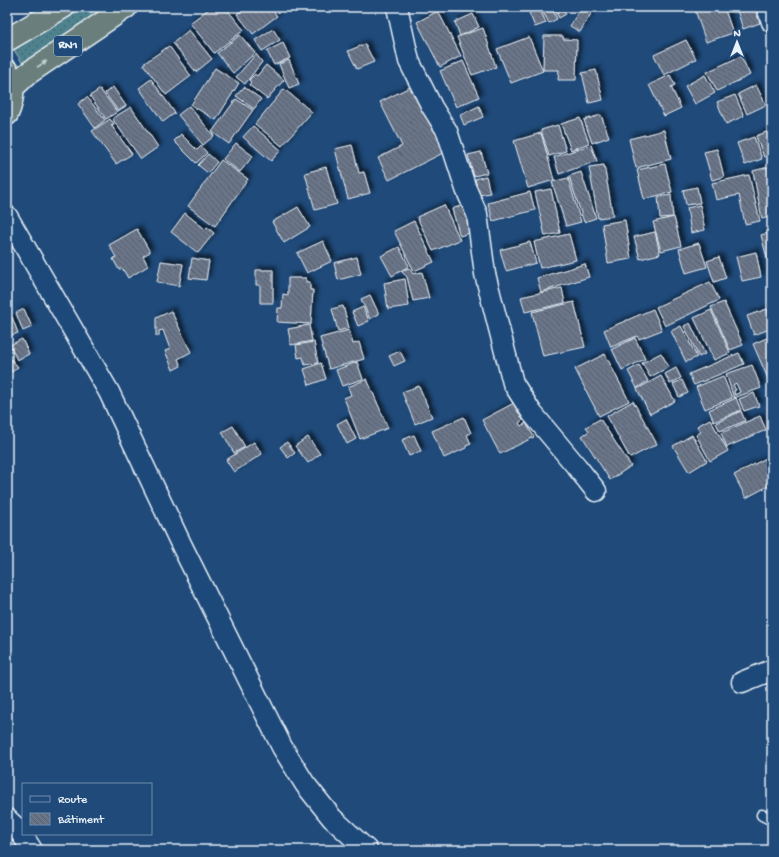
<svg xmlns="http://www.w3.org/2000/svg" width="779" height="857" font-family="'Gochi Hand',sans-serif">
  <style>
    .grass { fill: url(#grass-dots); stroke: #9bbac3 }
    .building { fill: url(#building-back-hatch); stroke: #e8f1f8; fill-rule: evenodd; filter: url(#shadow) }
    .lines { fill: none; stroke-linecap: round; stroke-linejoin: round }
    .lane-casing { stroke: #e8f1f8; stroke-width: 13 }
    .street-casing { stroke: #e8f1f8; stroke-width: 23 }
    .highway-casing { stroke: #e8f1f8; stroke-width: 25 }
    .lane { stroke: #1f4a7a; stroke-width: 10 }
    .street { stroke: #1f4a7a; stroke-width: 20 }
    .highway { stroke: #6b7f7c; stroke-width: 22 }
    .oneway { fill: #c2cfd3 }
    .labels { text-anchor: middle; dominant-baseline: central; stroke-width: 4; stroke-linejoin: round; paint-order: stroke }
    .shield { fill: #1f4a7a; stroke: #acbfd2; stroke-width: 1 }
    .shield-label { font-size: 12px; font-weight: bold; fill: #e8f1f8 }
  </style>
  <defs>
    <pattern id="grass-dots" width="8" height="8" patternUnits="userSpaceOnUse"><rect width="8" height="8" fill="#4e828e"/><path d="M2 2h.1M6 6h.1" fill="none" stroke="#4a686f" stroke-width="1.8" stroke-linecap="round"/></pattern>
    <pattern id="building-back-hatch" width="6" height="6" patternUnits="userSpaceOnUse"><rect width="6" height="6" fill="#6a7589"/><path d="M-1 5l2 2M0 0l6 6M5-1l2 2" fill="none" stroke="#585e6a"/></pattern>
    <filter id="shadow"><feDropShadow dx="3.5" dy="-3.5" stdDeviation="2" flood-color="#0009"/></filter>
  </defs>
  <rect width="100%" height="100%" fill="#1f4a7a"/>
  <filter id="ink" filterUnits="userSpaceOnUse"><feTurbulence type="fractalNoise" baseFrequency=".025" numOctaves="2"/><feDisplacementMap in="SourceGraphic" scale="8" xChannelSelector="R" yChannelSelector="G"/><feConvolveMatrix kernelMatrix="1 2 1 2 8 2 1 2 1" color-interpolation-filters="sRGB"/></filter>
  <g filter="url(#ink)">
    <path class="grass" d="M85 7H107L23 64 14 50Z"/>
    <path class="building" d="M211 7H225L244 30 214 53 190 23Z
      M246 7H270L277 16 253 34 237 14Z
      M535 7H539L546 23 535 27 528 10Z
      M551 7 557 19 549 23 543 12Z
      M553 7H562L566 14 559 18Z
      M581 7H595L580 32 570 26Z
      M694 7H724L733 33 706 42Z
      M736 7H754L760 23 743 29Z
      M438 11 461 56 440 67 417 22Z
      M473 14 479 27 460 36 455 22Z
      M483 28 496 67 472 75 457 37Z
      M273 29 280 40 262 51 255 40Z
      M189 30 212 59 196 72 173 43Z
      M240 35 255 53 233 73 217 53Z
      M544 36H563V39L577 40 576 80H558L559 70H543Z
      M529 37 543 71 511 83 497 49Z
      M686 40 696 59 664 75 654 55Z
      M283 43 290 58 274 65 267 51Z
      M365 44 374 62 357 69 348 51Z
      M169 46 191 76 166 95 143 64Z
      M256 54 262 62 245 84 236 77Z
      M741 56 750 75 717 91 707 72Z
      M289 60 299 84 289 88 279 64Z
      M463 61 479 97 456 107 440 71Z
      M266 65 284 80 267 99 249 85 251 82 249 80 255 74 257 76Z
      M215 68 239 83 216 120 191 105Z
      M596 70 603 100 589 103 582 73Z
      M670 75 675 85 671 87 681 108 664 116 649 85Z
      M705 75 715 93 695 104 685 86Z
      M151 79 175 113 163 122 139 88Z
      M414 85 447 151 389 180 378 158 402 146 380 102Z
      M756 85 766 105 747 114 738 94Z
      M113 87 126 106 118 111 105 93Z
      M244 87 261 99 254 109 236 96Z
      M100 89 117 112 106 119 90 96Z
      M284 89 312 112 282 146 255 124Z
      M735 95 744 116 726 124 717 102Z
      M87 97 105 120 95 128 78 104Z
      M236 99 253 110 229 144 212 132Z
      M189 106 214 136 203 145 178 115Z
      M479 106 483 117 464 125 460 115Z
      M131 107 158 147 141 159 114 121 113 118Z
      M601 115 609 137 592 143 584 120Z
      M580 118 589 143 571 150 561 124Z
      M110 119 114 124 111 125 132 154 116 164 92 131Z
      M558 125 566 151 549 156 541 130Z
      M253 126 281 150 271 161 243 137Z
      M664 130 671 159 636 168 629 139Z
      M772 130V155L764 157 756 136Z
      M541 133 554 180 528 188 514 141Z
      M181 134 197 150 201 146 207 153 196 163 174 141Z
      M754 137 762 159 745 165 737 143Z
      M236 143 253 156 240 172 223 159Z
      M352 145 359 173 364 172 370 193 348 199 335 149Z
      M591 145 597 161 559 174 554 157Z
      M717 149 724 177 712 180 704 152Z
      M481 152 487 173 474 176 468 155Z
      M208 154 217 162 208 173 198 165Z
      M221 160 248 179 215 226 188 206Z
      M665 164 672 192 644 199 637 170Z
      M604 165 613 216 598 218 589 167Z
      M772 166V216L762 219 753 171Z
      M326 167 337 204 315 210 305 173Z
      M581 172 596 218 584 222 569 176Z
      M749 175 760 221 745 224 739 195 716 200 712 183Z
      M486 176 490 193 479 195 475 179Z
      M568 178 581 222 566 226 552 182Z
      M697 187 700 203 686 205 683 190Z
      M551 189 560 233 545 236 535 192Z
      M530 192 535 210 493 221 488 203Z
      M671 195 673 217 660 218 658 197Z
      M466 204 475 231 460 236 452 209Z
      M444 205 460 240 433 251 417 217Z
      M700 205 705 230 691 233 687 208Z
      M298 207 310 227 284 243 272 222Z
      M185 213 205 229 207 227 214 233 198 253 171 232Z
      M674 217 681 246 661 251 653 222Z
      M625 220 631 259 608 263 602 224Z
      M414 221 434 262 414 271 394 231Z
      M137 229 150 252 143 256 148 266 128 278 122 268 119 270 113 259 116 257 109 245Z
      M655 232 660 254 640 259 634 237Z
      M772 232V265L769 266 761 235Z
      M569 234 576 260 540 268 534 242Z
      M323 241 332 261 307 273 297 253Z
      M530 242 536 263 506 271 500 250Z
      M699 243 707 267 686 273 679 249Z
      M399 247 409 266 392 276 381 256Z
      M756 252 761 277 742 281 736 257Z
      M357 257 361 274 338 280 334 263Z
      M719 257 726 278 714 282 707 261Z
      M192 258 209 261 206 280 189 278Z
      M161 261 183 264 179 286 157 282Z
      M585 264 589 277 541 292 537 278Z
      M409 268 413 274 422 272 429 298 413 301 407 277 401 271Z
      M256 270H273V303H260V285H256Z
      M288 278H306V282H310V290H313L311 324 277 322 278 308H282L283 294 288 295Z
      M405 279 409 306 388 309 384 283Z
      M710 282 719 300 665 326 656 307Z
      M562 288 565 303 525 312 521 297Z
      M370 295 379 314 370 319 361 299Z
      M574 302 585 347 543 356 532 312Z
      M724 302 743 345 730 350 711 307Z
      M343 306 349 328 338 331 332 309Z
      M363 307 369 321 358 326 352 312Z
      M24 309 32 327 23 331 16 313Z
      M653 309 662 330 639 339 637 336 611 347 604 330Z
      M767 309 772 322V328L754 335 747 316Z
      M711 310 730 353 714 360 694 318Z
      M171 311 191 352 178 359 181 366 173 370 165 351 170 349 163 330 159 331V336H156V318Z
      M12 317 18 333 7 337V319Z
      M690 323 705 354 699 357 684 326Z
      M309 325 312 341 291 345 288 329Z
      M681 326 697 357 686 362 671 331Z
      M349 330 353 344 359 342 364 359 329 369 320 338Z
      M769 337 772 344V380L769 381 753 344Z
      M635 338 645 359 622 370 612 349Z
      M22 339 29 354 17 360 10 345Z
      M314 342 318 363 305 365 303 357 298 358 296 345Z
      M400 351 405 361 394 366 389 356Z
      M661 353 669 367 650 377 642 363Z
      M739 353 744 364 694 385 689 374Z
      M605 354 629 401 599 416 575 369Z
      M10 358 18 367 12 372 7 367V361Z
      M357 362 363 379 342 386 336 370Z
      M321 363 326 379 309 385 304 369Z
      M639 365 648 381 637 388 628 371Z
      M752 365 761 388 734 398 726 374ZM736 383 740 392 735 395 734 391 736 390 733 385Z
      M676 368 681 378 670 384 665 374Z
      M661 376 675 401 650 414 637 389Z
      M723 376 732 398 705 409 696 387Z
      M367 379 388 428 360 439 344 398 351 395 348 387Z
      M682 380 688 393 679 397 673 384Z
      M419 386 432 417 415 424 402 392Z
      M754 393 759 406 744 411 739 399Z
      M736 398 741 410 714 422 709 410Z
      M633 401 657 444 630 458 607 416Z
      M514 403 523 420 519 423 521 426 526 423 534 437 500 454 482 420Z
      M741 411 745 421 720 431 716 423Z
      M760 416 766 430 727 447 721 433Z
      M464 417 471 433 467 435 471 444 466 446V448L444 458 432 431Z
      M346 419 356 439 347 444 337 424Z
      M600 419 631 466 610 480 582 436 589 431 586 427Z
      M710 419 728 451 710 461 696 435 701 432 697 426Z
      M233 426 245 447 234 453 222 432Z
      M414 435 421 451 409 456 402 440Z
      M692 435 707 461 689 472 673 446Z
      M308 437 320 454 308 463 295 446Z
      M254 442 262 454 234 472 226 460Z
      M287 442 295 453 288 458 280 447Z
      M772 455V484L746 498 734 475Z"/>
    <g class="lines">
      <g class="lane-casing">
        <path id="lane" d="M762 815 772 820"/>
      </g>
      <g class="street-casing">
        <path id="street" d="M397 7 409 61 432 107 447 131 466 189 477 214 485 274 513 383 532 413 577 467 596 491
          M767 7 772 22
          M7 216 109 392 181 544 282 747 305 784 332 818 367 850
          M742 682 772 670
          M7 819 19 830 32 850"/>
      </g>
      <g class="highway-casing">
        <path id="highway" d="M7 40 63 7
          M7 71C15 85 13 100 7 114
          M12 88 27 74 126 7"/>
      </g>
      <use href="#lane" class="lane"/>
      <use href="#street" class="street"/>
      <use href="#highway" class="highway"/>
    </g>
    <defs><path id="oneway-solid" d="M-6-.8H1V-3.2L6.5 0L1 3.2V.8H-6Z"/></defs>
    <use class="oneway" href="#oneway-solid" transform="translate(42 64) rotate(-33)"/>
  </g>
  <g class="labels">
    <rect class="shield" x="54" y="36" width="28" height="20" rx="3"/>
    <g class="shield-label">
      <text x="68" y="46">RN1</text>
    </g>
  </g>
  <rect width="779" height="857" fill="none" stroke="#1f4a7a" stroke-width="24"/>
  <rect x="12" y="12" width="755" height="833" fill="none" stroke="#e8f1f8" stroke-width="1.5" filter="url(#ink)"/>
  <rect x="22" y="783" width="130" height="52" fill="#1f4a7a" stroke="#6f8dac"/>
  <rect x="30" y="796" width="20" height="6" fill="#1f4a7a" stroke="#6f8dac"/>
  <text x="58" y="803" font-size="12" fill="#e8f1f8">Route</text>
  <rect x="30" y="813" width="20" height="12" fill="url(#building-back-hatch)" stroke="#6f8dac"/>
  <text x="58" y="823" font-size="12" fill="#e8f1f8">Bâtiment</text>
  <g transform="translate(737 42)" stroke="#1f4a7a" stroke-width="3" paint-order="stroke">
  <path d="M0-3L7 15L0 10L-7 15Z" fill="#e8f1f8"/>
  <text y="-6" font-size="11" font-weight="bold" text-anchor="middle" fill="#e8f1f8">N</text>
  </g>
</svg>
